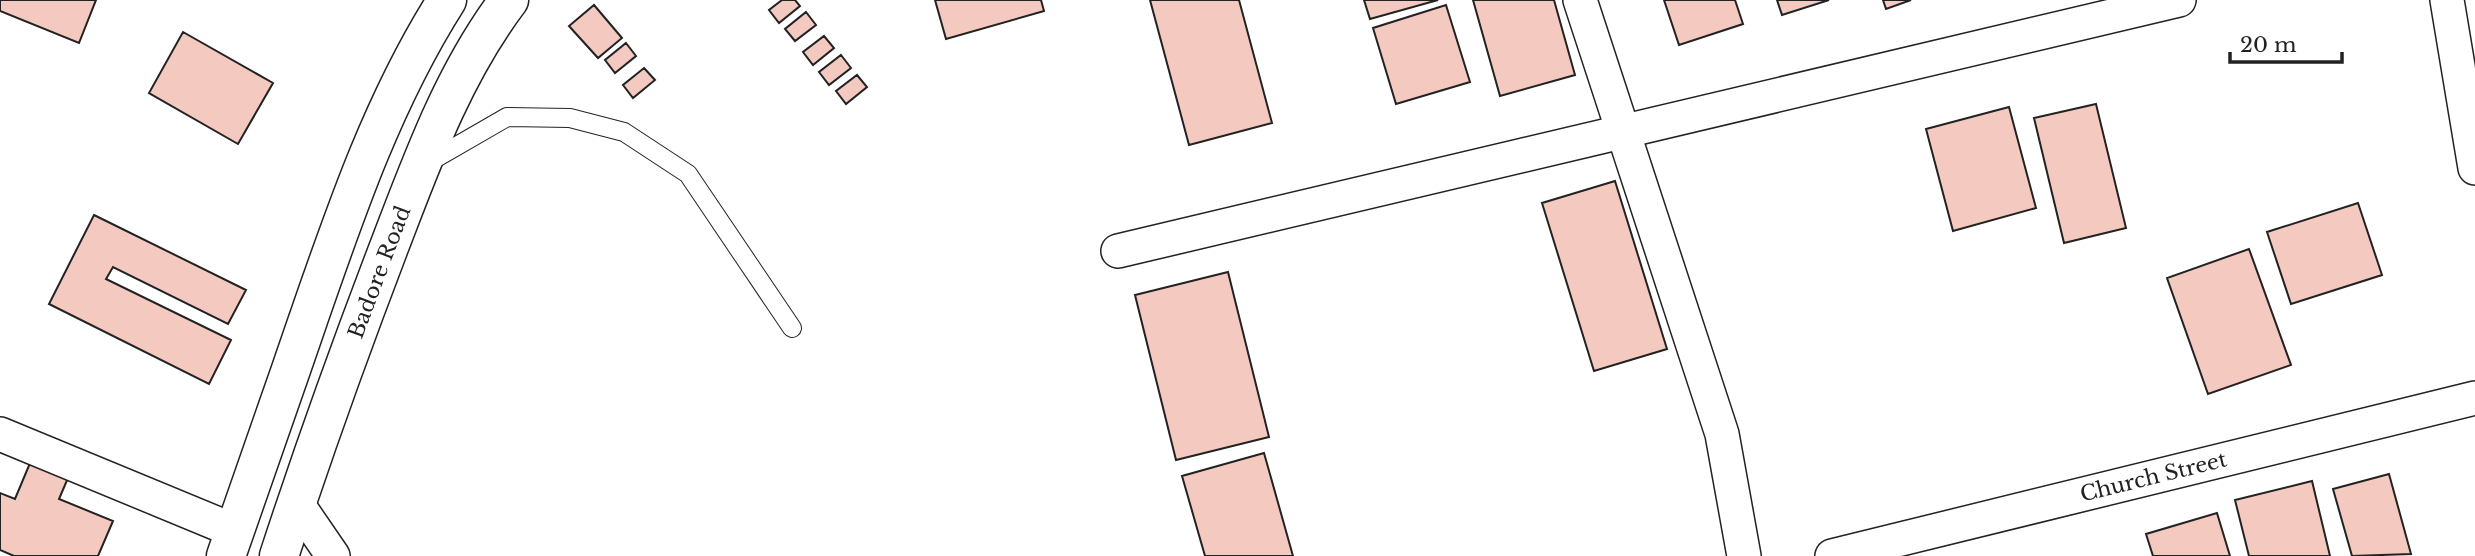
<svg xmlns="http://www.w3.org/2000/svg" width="2475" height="556" font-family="'Libre Baskerville',serif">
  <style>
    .building { fill: #f3c9c0; stroke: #222; stroke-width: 2 }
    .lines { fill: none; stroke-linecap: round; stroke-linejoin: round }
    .service-casing { stroke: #222; stroke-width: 20 }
    .minor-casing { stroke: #222; stroke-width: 36 }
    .secondary-casing { stroke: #222; stroke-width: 41 }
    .service { stroke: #fff; stroke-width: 18 }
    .minor { stroke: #fff; stroke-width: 33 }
    .secondary { stroke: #fff; stroke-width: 38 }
    .labels { text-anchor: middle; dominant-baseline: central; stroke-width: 5; stroke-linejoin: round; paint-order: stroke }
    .street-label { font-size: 21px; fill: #222; stroke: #fff }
  </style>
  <rect width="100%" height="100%" fill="#fff"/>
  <path class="building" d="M0 0H96L79 43 0 11Z
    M782 0H795L800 6 779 23 769 10Z
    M935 0H1041L1044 11 946 39Z
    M1150 0H1239L1272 123 1189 145Z
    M1364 0H1438L1370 19Z
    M1473 0H1554L1575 75 1500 96Z
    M1664 0H1735L1743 24 1679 45Z
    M1777 0H1829L1782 15Z
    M1883 0H1911L1886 9Z
    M594 5 622 38 598 58 569 26Z
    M1446 5 1470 82 1396 104 1373 28Z
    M806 12 816 25 795 41 785 29Z
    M183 32 273 83 238 144 149 93Z
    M824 36 834 48 813 65 803 52Z
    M626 43 636 56 615 73 605 60Z
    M841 55 851 68 829 85 819 72Z
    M644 68 655 80 633 98 623 85Z
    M857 75 867 87 846 104 836 91Z
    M2096 104 2126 228 2064 243 2034 118Z
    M2009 107 2036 208 1953 231 1926 129Z
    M1615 181 1667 349 1594 371 1542 203Z
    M2358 203 2382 275 2291 304 2267 232Z
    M94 215 246 290 228 324 113 267 106 279 231 340 209 384 49 304Z
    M2249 249 2291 365 2208 394 2167 278Z
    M1228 272 1269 437 1176 460 1135 295Z
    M1264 453 1293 556H1205L1182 476Z
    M30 463 68 478 59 499 113 521 98 556H14L0 550V493L15 499Z
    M2389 474 2411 554 2352 556 2333 489Z
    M2312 481 2330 556H2249L2235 500Z
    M2217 513 2230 556H2153L2146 534Z"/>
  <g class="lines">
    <g class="service-casing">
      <path id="service" d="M429 162 507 117 570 118 624 132 688 174 792 328"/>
    </g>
    <g class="minor-casing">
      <g id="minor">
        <path d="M1580 0 1722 434 1744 556"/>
        <path d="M2447 0 2475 168"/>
        <path d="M1118 251 2179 0"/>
        <path d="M0 434 235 531"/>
        <path d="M296 502 333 556"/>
        <path id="s1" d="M1832 556 2475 398"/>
      </g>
    </g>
    <g class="secondary-casing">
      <g id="secondary">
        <path d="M226 556C253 478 281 399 308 320 346 210 384 99 447 0"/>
        <path id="s2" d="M279 556C313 452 350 349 389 247 422 161 453 74 509 0"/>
      </g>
    </g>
    <use href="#service" class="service"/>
    <use href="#minor" class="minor"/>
    <use href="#secondary" class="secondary"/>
  </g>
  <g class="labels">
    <g class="street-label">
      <text stroke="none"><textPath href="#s2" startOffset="301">Badore Road</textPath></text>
      <text stroke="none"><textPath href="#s1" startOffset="331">Church Street</textPath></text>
    </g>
  </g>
  <path d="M2230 52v10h112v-10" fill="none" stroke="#222222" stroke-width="3.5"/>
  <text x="2240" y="52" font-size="21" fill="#222222" stroke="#ffffff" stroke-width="5" paint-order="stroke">20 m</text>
</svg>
